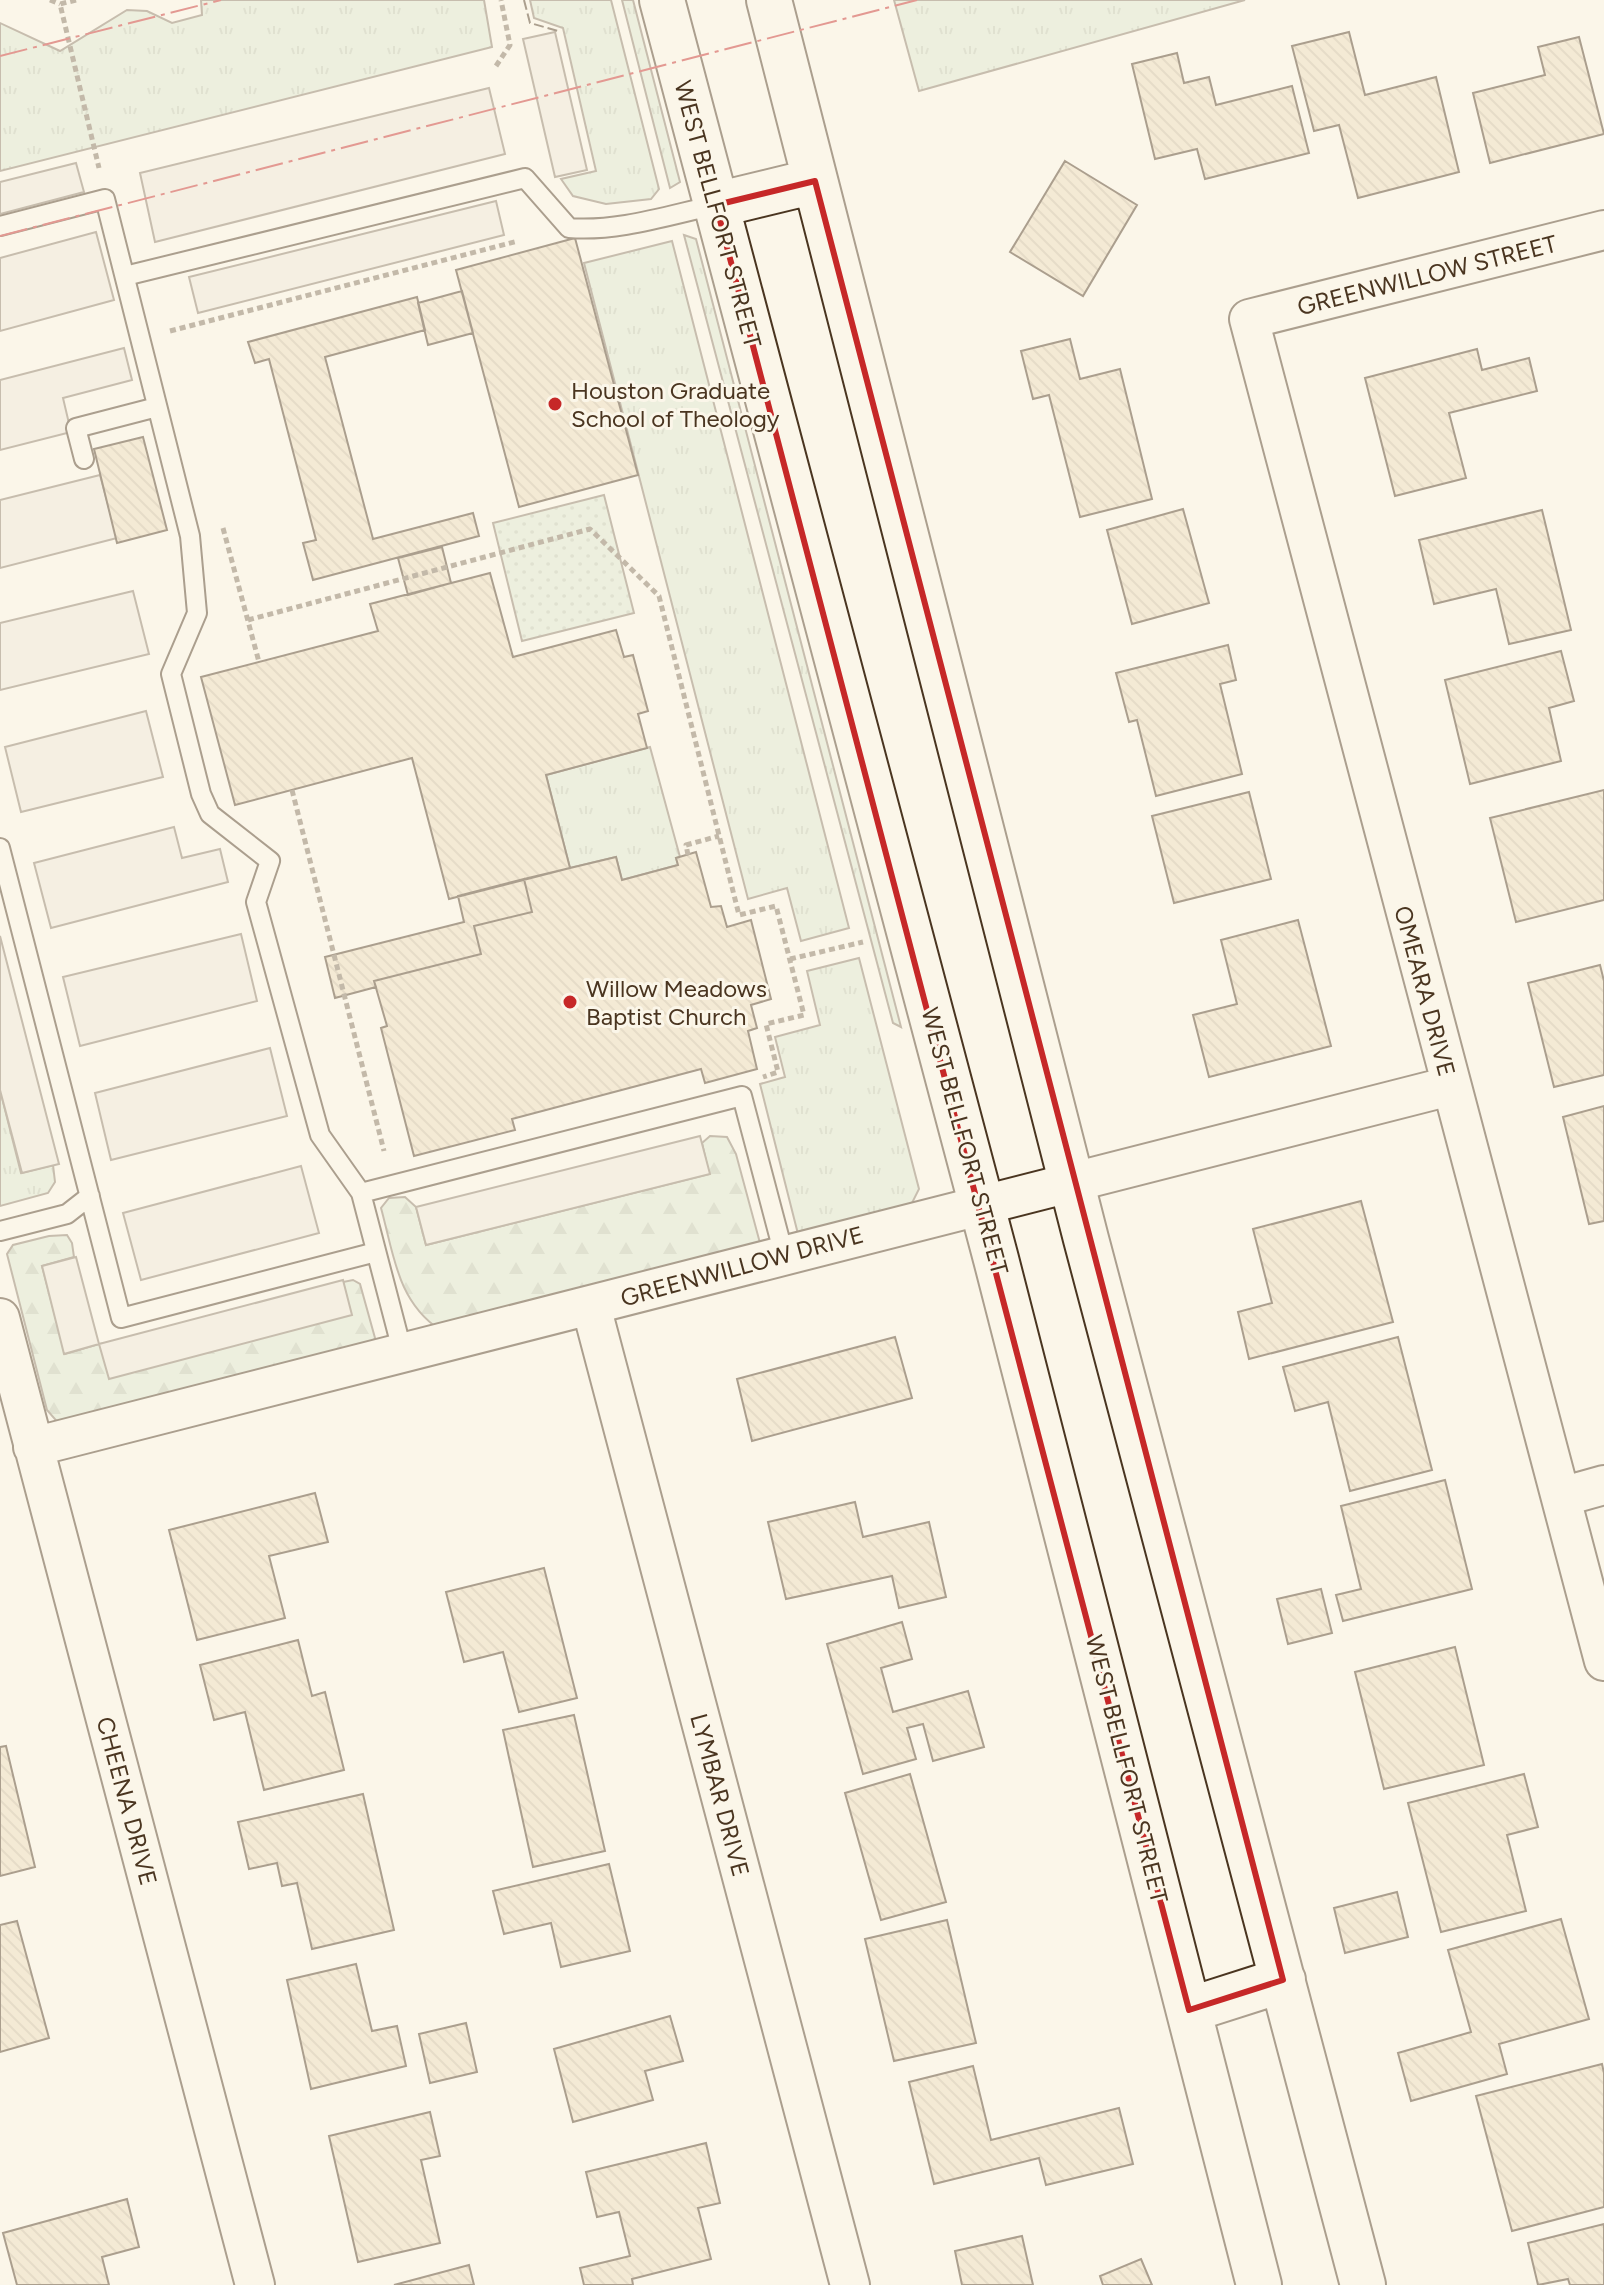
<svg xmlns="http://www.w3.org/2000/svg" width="1604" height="2285" font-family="Figtree,sans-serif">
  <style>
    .grass { fill: url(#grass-tufts); stroke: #887966; stroke-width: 2 }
    .forest { fill: url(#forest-firs); stroke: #887966; stroke-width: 2 }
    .park { fill: url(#park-dots); stroke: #887966; stroke-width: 2 }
    .parking { fill: #ede7d9; stroke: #887966; stroke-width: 2 }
    .building { fill: url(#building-back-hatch); stroke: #4a3520; stroke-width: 2 }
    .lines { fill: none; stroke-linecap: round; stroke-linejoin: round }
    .lane-casing { stroke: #4a3520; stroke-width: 22 }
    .street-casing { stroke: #4a3520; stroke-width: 42 }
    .secondary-casing { stroke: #4a3520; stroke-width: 48 }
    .path { stroke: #7f6f5c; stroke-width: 5; stroke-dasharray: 6 4; stroke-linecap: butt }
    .lane { stroke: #fbf6e9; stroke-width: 18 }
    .street { stroke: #fbf6e9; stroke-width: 38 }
    .secondary { stroke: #fbf6e9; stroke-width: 44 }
    .fence { stroke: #4a3520; stroke-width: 2; stroke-dasharray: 10 4; stroke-linecap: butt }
    .power { stroke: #c62828; stroke-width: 2; stroke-dasharray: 28 6 4 6; stroke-linecap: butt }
    .marked { fill: none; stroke: #c62828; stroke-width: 6; stroke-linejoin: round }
    .poi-dot { fill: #c62828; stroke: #fbf6e9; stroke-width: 3 }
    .labels { text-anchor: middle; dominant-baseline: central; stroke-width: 6; stroke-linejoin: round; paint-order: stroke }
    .street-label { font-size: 24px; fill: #4a3520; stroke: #fbf6e9 }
    .poi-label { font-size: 24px; fill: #4a3520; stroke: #fbf6e9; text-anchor: start }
  </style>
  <defs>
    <pattern id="grass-tufts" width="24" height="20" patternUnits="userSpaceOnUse" patternTransform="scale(2)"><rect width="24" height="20" fill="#dce7d0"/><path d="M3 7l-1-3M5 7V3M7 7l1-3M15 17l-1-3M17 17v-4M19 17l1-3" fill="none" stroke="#bec7b2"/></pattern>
    <pattern id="forest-firs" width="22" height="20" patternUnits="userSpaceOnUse" patternTransform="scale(2)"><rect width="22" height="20" fill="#dce7d0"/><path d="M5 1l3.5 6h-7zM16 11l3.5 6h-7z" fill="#bec7b2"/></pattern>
    <pattern id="park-dots" width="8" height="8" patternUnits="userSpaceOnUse" patternTransform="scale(2)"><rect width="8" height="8" fill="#dce7d0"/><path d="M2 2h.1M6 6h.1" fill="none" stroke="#bec7b2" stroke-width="1.8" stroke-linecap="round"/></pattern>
    <pattern id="building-back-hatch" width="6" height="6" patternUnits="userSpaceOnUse" patternTransform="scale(2)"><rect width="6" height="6" fill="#ecdcbc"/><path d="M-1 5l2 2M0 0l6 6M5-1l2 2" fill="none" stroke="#ccbda1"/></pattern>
  </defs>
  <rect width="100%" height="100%" fill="#fbf6e9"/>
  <path class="grass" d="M201 0H484L492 47 0 171V23L60 51 127 10 147 11 172 23 202 15Z
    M530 0H611L659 189 651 199 606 204 573 196 561 179 596 171 563 28 534 18Z
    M622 0H633L680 182 670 188Z
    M894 0H1245L919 91Z
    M684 235 696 239 901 1027 893 1023Z
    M672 241 849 928 801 941 787 888 748 899 584 263Z
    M650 747 680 857 676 858 678 865 622 880 616 857 570 868 546 775Z
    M859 958 919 1189 911 1205 798 1234 760 1084 785 1077 775 1037 820 1025 807 971Z
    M0 1090 21 1173 53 1165 55 1182 48 1193 0 1206Z"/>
  <path class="forest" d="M710 1136 727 1137 736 1154 760 1243 440 1330C397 1301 394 1255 381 1208L389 1198 405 1197 416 1207 426 1245 709 1174 702 1143Z
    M67 1235 72 1243 74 1257 42 1266 65 1354 99 1344 351 1315 343 1282 353 1280 360 1284 375 1338 370 1349 60 1425 47 1410 7 1254 13 1245 49 1236Z"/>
  <path class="park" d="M604 495 634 613 522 641 493 523Z"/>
  <path class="parking" d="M555 32 587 170 555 177 523 39Z
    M489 88 505 154 155 242 140 173Z
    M76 163 84 192 0 214V182Z
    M496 201 504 235 198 313 189 277Z
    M96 232 114 300 0 331V258Z
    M124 348 132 380 63 398 71 432 0 450V380Z
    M100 475 117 538 0 568V500Z
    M133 591 149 654 0 690V623Z
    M146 711 163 777 21 812 5 747Z
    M174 827 182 858 220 849 228 882 51 928 34 863Z
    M241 934 257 1001 80 1046 63 977Z
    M0 936 59 1164 22 1173 0 1090Z
    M270 1048 287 1116 111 1160 95 1093Z
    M700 1136 710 1174 426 1245 416 1207Z
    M301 1166 319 1233 141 1280 123 1213Z
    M76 1257 99 1344 343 1280 352 1315 109 1379 99 1344 64 1354 42 1266Z"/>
  <path class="building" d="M1349 32 1365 95 1436 77 1459 172 1358 198 1339 125 1314 131 1292 46Z
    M1579 37 1604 134 1490 163 1473 93 1545 75 1538 47Z
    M1177 53 1184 83 1209 77 1216 105 1292 86 1309 153 1205 179 1197 149 1155 159 1132 64Z
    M1065 161 1137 205 1083 296 1010 252Z
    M575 238 638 475 519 507 456 270Z
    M462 291 473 333 428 345 418 303Z
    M417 297 425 330 325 357 373 539 473 513 479 536 313 580 303 543 316 540 269 359 255 363 248 342Z
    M1070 339 1080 379 1120 369 1152 499 1080 517 1049 395 1033 399 1021 351Z
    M1477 349 1482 370 1529 358 1537 391 1449 413 1466 478 1395 496 1365 378Z
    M143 437 167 530 117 543 94 449Z
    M1183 509 1209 603 1132 624 1107 530Z
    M1542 510 1571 630 1509 644 1496 589 1434 604 1419 540Z
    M442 547 451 583 408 595 398 558Z
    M490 573 513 657 616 630 624 657 633 655 648 711 638 714 647 748 546 775 570 868 449 899 412 758 235 805 201 677 378 631 370 604Z
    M1228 645 1236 680 1220 684 1242 774 1156 796 1137 720 1129 722 1116 673Z
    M1561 651 1574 701 1549 708 1561 761 1470 784 1445 680Z
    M1604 790V900L1516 922 1490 818Z
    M1249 792 1271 879 1174 903 1152 816Z
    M696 852 711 907 721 906 727 927 751 920 771 999 751 1005 757 1028 748 1031 757 1069 705 1083 701 1069 512 1119 515 1130 414 1156 381 1028 387 1026 374 981 481 954 474 926 532 912 524 879 616 857 622 880 678 865 676 858Z
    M524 879 532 912 474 926 481 954 374 981 376 987 335 998 325 957 464 922 458 896Z
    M1298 920 1331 1046 1209 1077 1193 1015 1237 1004 1221 940Z
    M1600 965 1604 981V1075L1554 1087 1528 983Z
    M1604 1106V1221L1589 1224 1563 1117Z
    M1361 1201 1393 1322 1249 1359 1238 1312 1272 1303 1253 1229Z
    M895 1337 912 1398 752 1441 737 1379Z
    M1398 1337 1432 1470 1350 1491 1328 1402 1295 1411 1283 1367Z
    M1445 1480 1472 1589 1343 1621 1336 1595 1361 1589 1341 1506Z
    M315 1493 328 1542 269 1556 285 1618 197 1640 169 1530Z
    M855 1502 863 1537 929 1522 946 1597 899 1608 892 1576 786 1599 768 1522Z
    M544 1568 577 1698 519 1712 503 1652 464 1662 446 1592Z
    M1321 1589 1332 1633 1288 1644 1277 1599Z
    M902 1622 912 1659 881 1668 893 1712 968 1691 984 1747 933 1761 923 1724 907 1728 916 1759 863 1774 827 1644Z
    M298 1640 312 1696 325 1692 344 1770 264 1790 245 1712 214 1720 200 1665Z
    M1455 1647 1484 1765 1384 1789 1355 1672Z
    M574 1715 605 1851 533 1867 503 1730Z
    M6 1746 35 1867 0 1876V1747Z
    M910 1774 946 1902 881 1920 845 1793Z
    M1524 1774 1538 1827 1507 1835 1526 1911 1441 1932 1408 1803Z
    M363 1794 394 1930 312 1949 297 1883 282 1886 277 1863 249 1869 238 1822Z
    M609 1864 630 1951 561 1967 551 1923 504 1934 493 1891Z
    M1397 1892 1408 1937 1345 1953 1334 1908Z
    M1561 1919 1589 2019 1499 2044 1507 2074 1411 2101 1398 2053 1471 2032 1448 1950Z
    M947 1920 976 2043 894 2061 865 1939Z
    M17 1921 49 2038 0 2052V1925Z
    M356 1964 372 2031 397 2026 406 2066 311 2089 287 1980Z
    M670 2016 683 2061 645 2071 653 2100 573 2122 554 2049Z
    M466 2023 477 2072 430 2083 419 2034Z
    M1602 2064 1604 2073V2207L1512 2231 1476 2096Z
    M973 2066 991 2140 1119 2108 1133 2164 1046 2185 1039 2158 934 2184 909 2082Z
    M430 2112 440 2156 421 2160 440 2243 358 2262 329 2136Z
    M706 2143 720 2203 698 2208 711 2259 632 2279 633 2285H584L580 2268 630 2256 619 2212 597 2217 586 2172Z
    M127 2199 139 2247 102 2257 109 2285H17L3 2233Z
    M1604 2224V2285H1570L1568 2279 1538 2285 1528 2243Z
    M1022 2236 1033 2285H962L955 2251Z
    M1141 2259 1152 2285H1103L1100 2276Z
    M469 2265 474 2285H394Z"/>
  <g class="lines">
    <g class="lane-casing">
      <path id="lane" d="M0 226 105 199 190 536 197 613 171 674 201 794 210 814 270 861 256 902 320 1135 361 1193 403 1354
        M125 276 525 178 569 228C618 232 669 215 716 205
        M84 459 76 428 157 407
        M0 848 121 1318 376 1252
        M361 1193 742 1096 784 1255
        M0 1231 67 1214 90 1196"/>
    </g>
    <g class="street-casing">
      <path id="street" d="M1604 230 1249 319 1604 1661
        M591 1306 850 2285
        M0 1318 255 2285
        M33 1447 1450 1086
        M1561 1497 1604 1485"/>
    </g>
    <g class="secondary-casing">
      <path id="secondary" d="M662 0 996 1259 1259 2285
        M769 0 1086 1239 1363 2285
        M716 205 815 181
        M1189 2010 1283 1980"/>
    </g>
    <path class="path" d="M50 0 60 4
      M76 0 60 4 99 168
      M496 66 510 45 501 0
      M170 331 518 241
      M223 528 259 662
      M248 620 590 529 659 596 739 915 776 906 804 1015 766 1024 778 1072 763 1077
      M292 790 384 1151
      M688 855 686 845 719 836
      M790 959 863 942"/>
    <use href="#lane" class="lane"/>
    <use href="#street" class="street"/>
    <use href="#secondary" class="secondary"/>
    <path class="fence" d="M524 0 530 23 558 31"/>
    <path class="power" d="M0 56 221 0
      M0 236 917 0"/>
  </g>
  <path d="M0 0H1604V2285H0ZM815 181 1283 1980 1189 2010 716 205Z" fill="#fbf6e9" fill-opacity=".55" fill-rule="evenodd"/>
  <path class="marked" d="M815 181 1283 1980 1189 2010 716 205Z"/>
  <g class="poi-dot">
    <circle cx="555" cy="404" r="8"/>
    <circle cx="570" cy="1002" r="8"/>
  </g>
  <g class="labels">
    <g class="street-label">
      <text transform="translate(718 214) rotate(75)">WEST BELLFORT STREET</text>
      <text transform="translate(1427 275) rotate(-14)">GREENWILLOW STREET</text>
      <text transform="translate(1425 991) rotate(75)">OMEARA DRIVE</text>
      <text transform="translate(965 1141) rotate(75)">WEST BELLFORT STREET</text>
      <text transform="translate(742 1266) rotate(-15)">GREENWILLOW DRIVE</text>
      <text transform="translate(1127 1769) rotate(76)">WEST BELLFORT STREET</text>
      <text transform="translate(720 1795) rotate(75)">LYMBAR DRIVE</text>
      <text transform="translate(127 1801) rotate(75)">CHEENA DRIVE</text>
    </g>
    <g class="poi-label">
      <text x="571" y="390">Houston Graduate<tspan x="571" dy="28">School of Theology</tspan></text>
      <text x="586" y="988">Willow Meadows<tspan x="586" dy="28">Baptist Church</tspan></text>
    </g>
  </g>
</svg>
